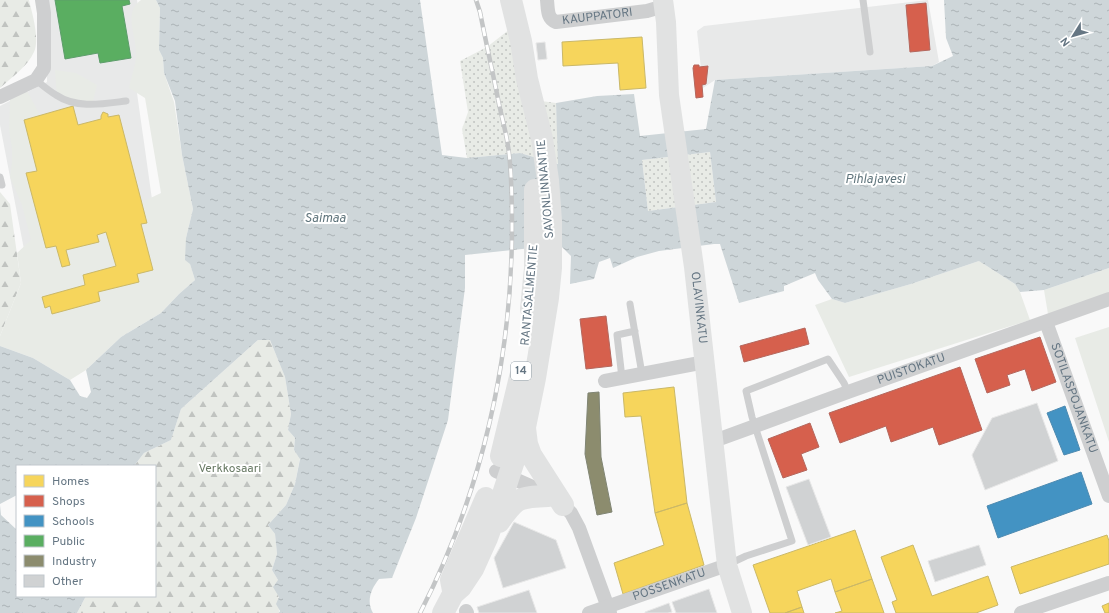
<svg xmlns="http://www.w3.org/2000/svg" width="1109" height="613" font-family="Overpass,sans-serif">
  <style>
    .built { fill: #e8e9e9 }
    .grass { fill: url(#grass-dots) }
    .forest { fill: url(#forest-firs) }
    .park { fill: #e8ebe6 }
    .water { fill: url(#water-ripples); fill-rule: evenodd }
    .homes { fill: #f6d55c; stroke: #cab868 }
    .shops { fill: #d6604d; stroke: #b4675d }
    .schools { fill: #4393c3; stroke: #4d8ab0 }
    .public { fill: #5aae61; stroke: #5d9d6b }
    .industry { fill: #8c8c6e; stroke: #808574 }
    .building { fill: #d0d2d3; stroke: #e8e8e8 }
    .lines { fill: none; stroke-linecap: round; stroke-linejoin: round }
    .service { stroke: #cecfd0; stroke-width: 7 }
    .minor { stroke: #cecfd0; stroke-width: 14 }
    .secondary { stroke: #e1e2e2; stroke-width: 20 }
    .trunk { stroke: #e1e2e2; stroke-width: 22 }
    .rail-casing { stroke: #c3c5c6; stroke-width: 4.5 }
    .rail { stroke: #fff; stroke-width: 3; stroke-dasharray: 9; stroke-linecap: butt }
    .labels { text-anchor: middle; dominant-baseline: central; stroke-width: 4; stroke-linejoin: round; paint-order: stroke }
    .shield { fill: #fff; stroke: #939fa8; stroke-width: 1 }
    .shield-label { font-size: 11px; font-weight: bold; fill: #657683 }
    .street-label { font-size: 12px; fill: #657683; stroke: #fff }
    .park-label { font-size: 12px; fill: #687a64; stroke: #fff }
    .water-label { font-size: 13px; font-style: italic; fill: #60757c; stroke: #fff }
  </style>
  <defs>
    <pattern id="grass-dots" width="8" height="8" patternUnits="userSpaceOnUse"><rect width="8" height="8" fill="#e8ebe6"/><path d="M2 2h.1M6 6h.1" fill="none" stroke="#c0c3c0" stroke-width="1.8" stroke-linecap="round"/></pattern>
    <pattern id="forest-firs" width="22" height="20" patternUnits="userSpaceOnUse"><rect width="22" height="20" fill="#e8ebe6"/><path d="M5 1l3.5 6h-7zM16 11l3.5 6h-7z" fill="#c0c3c0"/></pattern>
    <pattern id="water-ripples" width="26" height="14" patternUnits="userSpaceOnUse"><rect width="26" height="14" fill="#ced6d9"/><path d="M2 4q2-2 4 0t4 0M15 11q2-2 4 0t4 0" fill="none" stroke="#abb2b5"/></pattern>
  </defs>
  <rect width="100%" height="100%" fill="#f9f9f9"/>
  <path class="built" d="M47 0H137L146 54 137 93 162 270 122 299 39 327 0 125V106L47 82Z
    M928 0 939 62 932 66 715 80 703 88 697 31 704 26Z"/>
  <path class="grass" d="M514 26 541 101 556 103 559 164 520 153 467 158 462 129 468 112 460 61 487 47Z
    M710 152 716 202 648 211 642 160Z"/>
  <path class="forest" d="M0 0H29C32 13 40 39 34 52 27 67 12 77 0 88Z
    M0 192 10 204 21 283 0 336Z
    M258 340H270L285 377 291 414 288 430 295 438 294 450 300 458 295 484 286 505 268 525 275 534 277 554 272 570 278 580 279 613H77L86 596H155V466H134L144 453 171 440 181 409Z"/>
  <path class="park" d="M141 0H156L160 8 159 50 163 58 164 73 174 102 182 155 193 209 186 238 190 264 195 280 179 294 161 313 121 337 86 370 70 380 33 358 0 346V336L21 283 17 253 31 240 22 205 10 177 12 162V148L9 130 10 99 27 91 40 115 24 120 37 171 26 174 46 248 56 246 62 267 70 265 66 250 99 242 97 235 106 232 116 266 83 275 85 285 42 296 45 308 50 306 52 314 100 302 98 292 138 282 137 274 153 270 141 224 147 222 142 202 161 193 145 98 129 88C131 77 137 63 136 52 136 34 123 13 141 0Z
    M55 70 76 73 97 85 92 105 57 96Z
    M979 261 1015 284 1020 292 1030 320 849 377 815 305 832 299 845 303 911 284Z
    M1109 268V293L1048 314 1044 290Z
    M1109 327V442L1075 338Z"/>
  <path class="water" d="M156 0H420L442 155 467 158 520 153 558 164 556 103 597 96 634 94 640 136 706 129 715 80 932 66 953 56 946 38 944 0H1109V268L1044 290 1020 292 1015 284 979 261 911 284 845 303 832 299 818 280 815 273 784 286V291L739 303 720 244H714L659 251 637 257 613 268 610 258 599 262 594 279 570 284 571 256 560 245 465 255V288L448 420 416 518 392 578 379 579C371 589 366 601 373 613H279L280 611 276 604 279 597 273 587 278 580 272 570 277 554 275 534 268 525 286 505 295 484 300 459 294 450 295 438 288 430 291 414 285 377 270 340H258L181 409 171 440 144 453 134 466H57L56 465 17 466V495L0 504V346L33 358 70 380 80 396 87 398 91 392 86 370 121 337 161 313 179 294 195 280 190 264 185 260 186 238 193 209 182 155 175 101 164 73 163 58 159 50 160 8ZM710 152 716 202 648 211 642 160Z
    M0 505 1 515 17 530V596H86L77 613H0Z"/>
  <path class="homes" d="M642 37 646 88 620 90 618 63 563 66 562 42Z
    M73 106 78 125 101 119V116L103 112 108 114V117L119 115 147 223 141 224 153 270 137 274 139 282 98 292 100 301 52 314 50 306 45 308 42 297 85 285 83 275 116 266 106 232 97 235 99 242 66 250 70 265 62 267 56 246 46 248 26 173 37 171 24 120Z
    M674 387 687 503 655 513 641 416 625 417 623 393Z
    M687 503 704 565 623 594 614 563 664 545 655 513Z
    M855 530 872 579 835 592 831 579 797 591 802 607 785 613H770L753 565Z
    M1107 535 1109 541V564L1020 594 1011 567Z
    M913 545 932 596 988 576 998 605 976 613H896L892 602 897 600 881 557Z
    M872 579 884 613H835L842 611 835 592Z
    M1109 603V613H1105L1102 606Z
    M802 607 804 613H785Z"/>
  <path class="shops" d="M926 3 930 50 910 52 906 5Z
    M694 65H699V67L708 66 706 84 702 85 703 97 696 98 693 68Z
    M606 316 612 366 586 369 580 319Z
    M805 328 809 344 744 362 740 346Z
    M1040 337 1056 382 1032 391 1025 369 1007 375 1010 385 987 393 975 359Z
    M960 367 982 430 939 445 933 427 891 442 886 426 840 443 829 413Z
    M810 423 819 447 801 454 807 470 783 478 768 439Z"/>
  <path class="schools" d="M1065 406 1080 450 1064 455 1047 413Z
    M1081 472 1092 504 998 538 987 506Z"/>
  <path class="public" d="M55 0H129L130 4 122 6 131 58 100 63 98 53 65 59Z"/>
  <path class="industry" d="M599 392 601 457 612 512 597 515 585 454 588 393Z"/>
  <path class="building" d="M545 42 547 59 538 60 536 43Z
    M1037 403 1058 461 985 490 972 455 992 418Z
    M809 479 831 537 808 545 786 487Z
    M514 522 556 540 566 568 503 588 494 558Z
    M979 545 986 565 935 582 928 561Z
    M709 589 717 613H676L672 602Z
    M529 590 537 613H479L477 607Z
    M669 603 672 612 668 613H645V612Z"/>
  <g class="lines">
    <path class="service" d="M863 0 870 52
      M36 80C42 85 49 91 56 95 77 109 102 104 126 101
      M0 177 2 185
      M630 304 642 374
      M622 378 617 335 635 331
      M729 564 746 556 792 541 752 417 746 391 828 359 844 383 848 392"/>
    <g class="minor">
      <path id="s1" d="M547 0C548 9 547 19 556 22L647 11 664 6"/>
      <path d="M0 97 36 80 44 68V13L42 0"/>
      <path id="s2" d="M1046 322 1109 496"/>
      <path d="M605 381 705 362"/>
      <path id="s3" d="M714 441 848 392 1109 299"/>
      <path d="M496 471 537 489 563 505 571 513 579 528 610 613"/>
      <path d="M466 611 467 613"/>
      <path id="s4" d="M589 613 727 565"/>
      <path d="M1021 613 1109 583"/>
    </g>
    <path class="secondary" id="s5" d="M663 0 666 22 669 95 694 267 727 565 742 613"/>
    <path class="trunk" d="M531 309 535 268V190
      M525 428 527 444 531 455 563 505
      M501 456 520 377
      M499 522C516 498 518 497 548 496
      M453 590 451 580 486 498
      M443 613 453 594 461 587 473 569 487 538 503 494 525 427 535 378 548 298 551 268V221L548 180 542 139 527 79 521 41 511 0"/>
    <g class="rail-casing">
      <path id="rail" d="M420 613C481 495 512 360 512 227 512 200 512 172 508 146 506 132 502 118 499 104 493 73 486 43 480 12L476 0"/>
    </g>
    <use href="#rail" class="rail"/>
  </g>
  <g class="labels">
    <rect class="shield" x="511" y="362" width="20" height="18" rx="3"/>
    <g class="shield-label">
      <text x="521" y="371">14</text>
    </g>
    <g class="street-label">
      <text stroke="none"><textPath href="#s1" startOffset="67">KAUPPATORI</textPath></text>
      <text transform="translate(546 189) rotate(-95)">SAVONLINNANTIE</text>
      <text transform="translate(530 295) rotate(-85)">RANTASALMENTIE</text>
      <text stroke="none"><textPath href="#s5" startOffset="310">OLAVINKATU</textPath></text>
      <text stroke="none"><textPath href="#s3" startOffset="210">PUISTOKATU</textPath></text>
      <text stroke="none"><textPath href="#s2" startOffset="81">SOTILASPOJANKATU</textPath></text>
      <text stroke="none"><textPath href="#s4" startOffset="85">POSSENKATU</textPath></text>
    </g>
    <g class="park-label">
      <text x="230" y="469">Verkkosaari</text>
    </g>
    <g class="water-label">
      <text x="875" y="180">Pihlajavesi</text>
      <text x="325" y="219">Saimaa</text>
    </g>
  </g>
  <rect x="16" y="465" width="140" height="132" fill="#ffffff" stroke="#c1c8cd"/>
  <rect x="24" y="475" width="20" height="12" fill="#f6d55c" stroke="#c1c8cd"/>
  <text x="52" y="485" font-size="12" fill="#657683">Homes</text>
  <rect x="24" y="495" width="20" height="12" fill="#d6604d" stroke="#c1c8cd"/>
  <text x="52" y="505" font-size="12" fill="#657683">Shops</text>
  <rect x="24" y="515" width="20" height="12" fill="#4393c3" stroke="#c1c8cd"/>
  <text x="52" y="525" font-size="12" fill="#657683">Schools</text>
  <rect x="24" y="535" width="20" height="12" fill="#5aae61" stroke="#c1c8cd"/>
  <text x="52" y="545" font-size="12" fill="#657683">Public</text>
  <rect x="24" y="555" width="20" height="12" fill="#8c8c6e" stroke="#c1c8cd"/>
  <text x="52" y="565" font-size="12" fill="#657683">Industry</text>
  <rect x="24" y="575" width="20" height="12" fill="#d0d2d3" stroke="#c1c8cd"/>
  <text x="52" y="585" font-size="12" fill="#657683">Other</text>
  <g transform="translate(1073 36) rotate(233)" stroke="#ffffff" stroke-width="3" paint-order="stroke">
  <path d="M0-3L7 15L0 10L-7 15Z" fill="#657683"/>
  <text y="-6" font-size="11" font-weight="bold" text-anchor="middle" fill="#657683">N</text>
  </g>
</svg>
